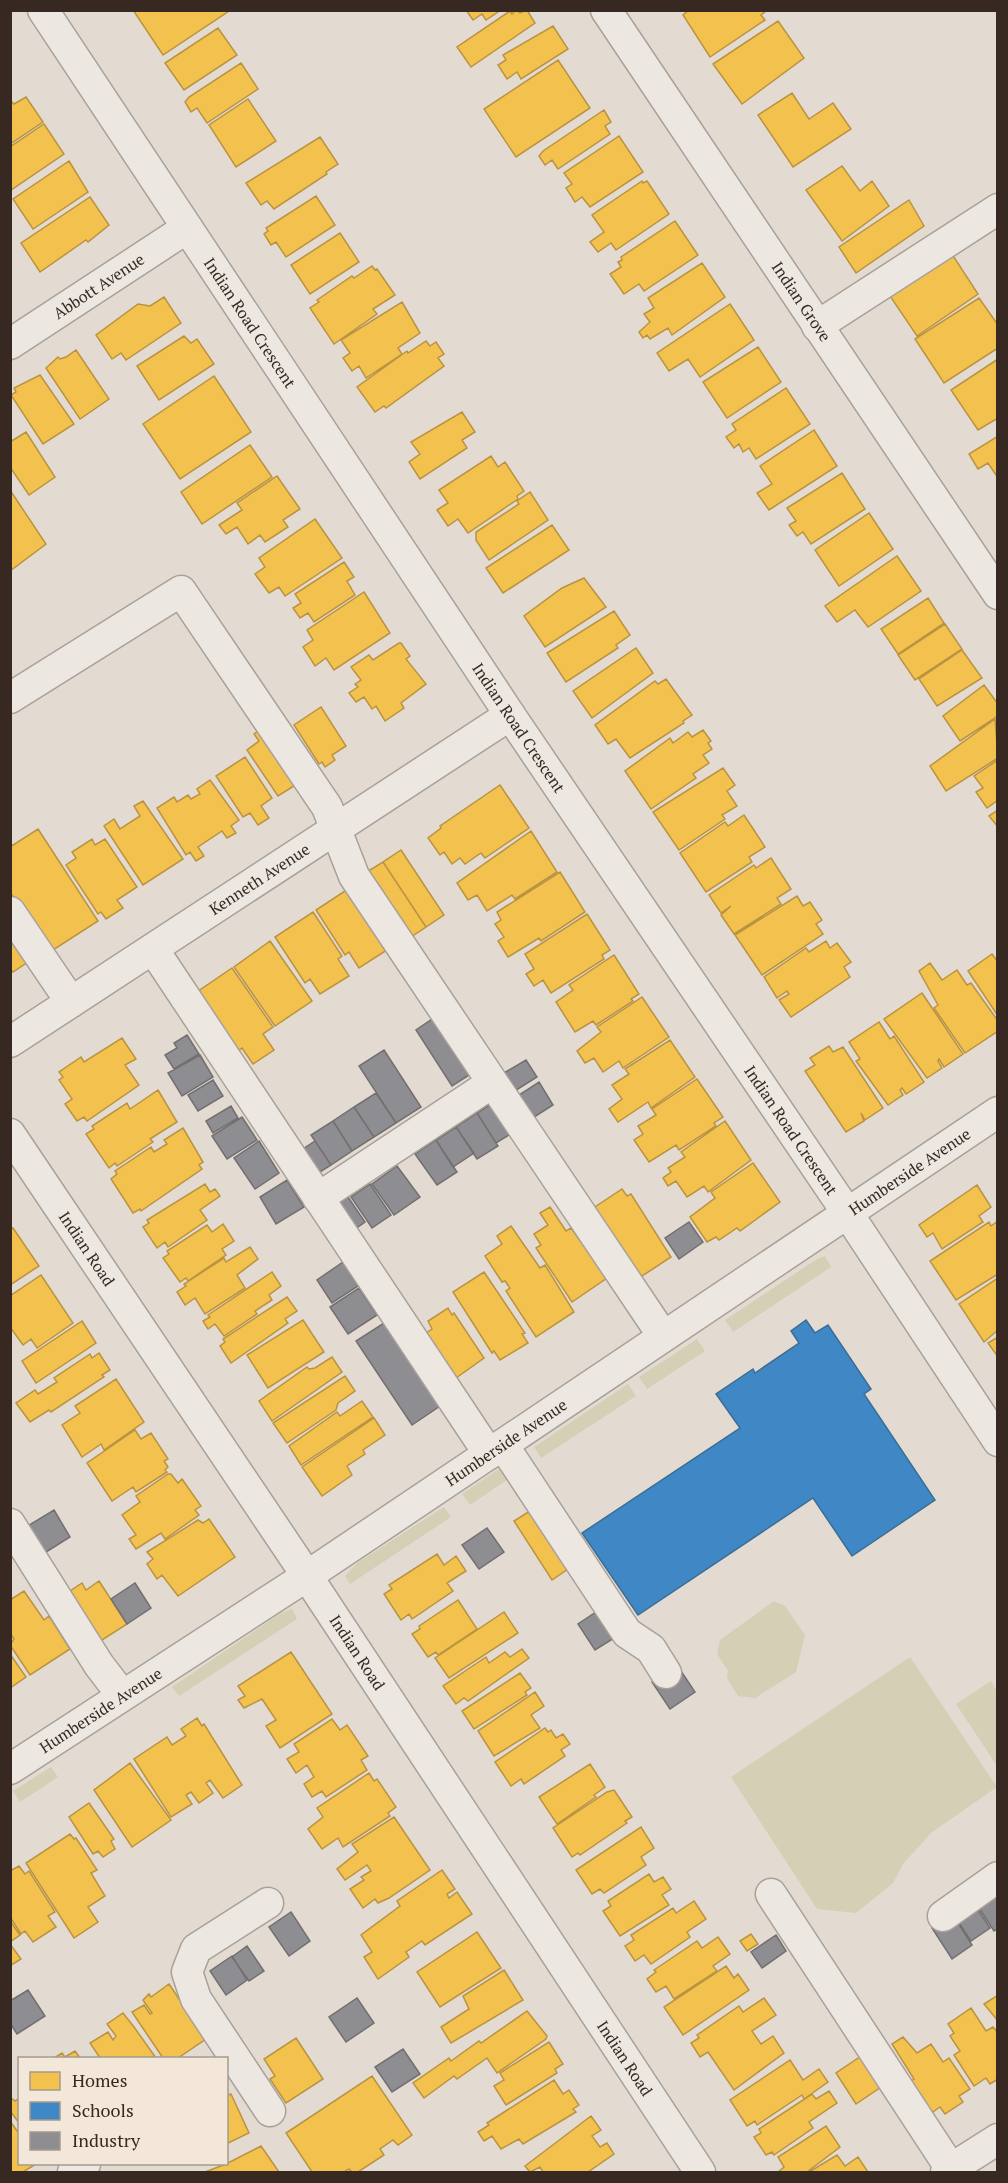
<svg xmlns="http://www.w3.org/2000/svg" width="1008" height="2183" font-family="'PT Serif',serif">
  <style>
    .green { fill: #d4cfb5 }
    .homes { fill: #f2c14e; stroke: #ba9341; stroke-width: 1.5 }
    .schools { fill: #3f88c5; stroke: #3d6c94; stroke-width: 1.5 }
    .industry { fill: #8d8d92; stroke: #736f70; stroke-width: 1.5 }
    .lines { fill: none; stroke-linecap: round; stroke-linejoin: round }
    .minor-casing { stroke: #a9a199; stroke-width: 33 }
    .minor { stroke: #ece7e1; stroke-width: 30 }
    .labels { text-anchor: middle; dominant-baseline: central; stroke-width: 6; stroke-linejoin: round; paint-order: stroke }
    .street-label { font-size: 16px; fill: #372922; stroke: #f2e7d8 }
  </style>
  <rect width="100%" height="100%" fill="#e3dbd1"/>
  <path class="green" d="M825 1256 831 1267 733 1332 725 1320 817 1259Z
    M697 1339 705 1351 647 1389 639 1377Z
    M628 1384 636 1396 541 1458 534 1447Z
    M506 1464 514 1475 470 1505 462 1494Z
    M444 1507 451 1517 350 1584 345 1576 357 1563Z
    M774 1601 785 1606 805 1635 796 1672 755 1698 738 1696 727 1678 728 1671 717 1654 720 1640Z
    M292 1609 297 1619 179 1696 172 1687 281 1613Z
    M910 1657 997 1787 931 1833 903 1864 893 1883 856 1913 817 1909 731 1777Z
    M991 1681 997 1692V1766L956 1704Z
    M51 1767 58 1777 20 1802 13 1791Z"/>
  <path class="homes" d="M133 10H229V11L163 55Z
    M466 10H501L486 20 482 14 473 20Z
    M516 10 520 13 527 10 535 23 471 67 457 47 510 11 512 14Z
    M689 10H767L761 15 765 20 710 57 683 15Z
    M778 21 804 58 742 104 713 64Z
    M553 26 568 49 521 79 517 72 507 79 498 65 506 60 503 55Z
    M218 28 237 55 184 90 165 63Z
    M558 60 590 108 516 157 484 109Z
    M241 63 258 89 207 123 197 108 191 112 185 102 189 97Z
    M792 93 809 119 833 103 851 129 793 167 758 115Z
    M26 97 43 122 10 144V100L14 104Z
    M248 99 276 141 236 167 209 125Z
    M604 110 611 122 605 126 610 134 558 169 552 160 545 165 539 156 543 151Z
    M44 124 64 154 11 190 10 147Z
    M619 136 643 172 590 207 582 197 575 202 566 188 572 184 564 173Z
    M320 137 338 164 326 172 327 174 274 209 267 201 261 205 246 183Z
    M69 161 88 192 33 229 13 199Z
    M842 166 860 191 872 181 889 206 842 241 806 190Z
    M642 181 643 183 647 181 669 214 616 250 611 243 598 252 590 242 604 232 592 215Z
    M316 196 335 225 286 257 276 242 271 245 264 234 268 231 266 228Z
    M90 197 109 225 88 242 86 240 40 272 21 243Z
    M909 200 924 226 856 273 839 247Z
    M675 221 698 255 644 291 639 284 624 294 610 274 621 267 618 262 622 260 621 257Z
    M340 233 359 262 310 294 291 265Z
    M950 251 978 294 917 336 888 293Z
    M702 263 725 297 672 335 668 328 650 339 647 335 643 338 639 332 650 322 644 314 654 308 648 298Z
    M372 266 375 270 377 269 395 295 373 309 377 314 334 344 310 308 319 302 317 300 352 276 354 278Z
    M164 297 181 323 126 360 121 353 112 359 96 335 138 304 150 306Z
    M979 298 998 325V348L944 383 915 339Z
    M402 302 420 333 398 348 402 354 366 378 359 366 352 371 343 358 350 353 341 340Z
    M730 304 754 340 700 377 688 359 669 371 657 353Z
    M184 336 191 343 197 339 214 364 159 400 137 366Z
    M426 341 430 346 436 342 444 354 438 358 444 366 386 408 384 406 375 412 357 387 407 351 408 353Z
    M758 347 781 382 727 418 703 382Z
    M76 350 109 399 80 419 46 368 58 357 60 359 66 357Z
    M998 359V418L978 430 951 390Z
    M40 375 74 424 43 444 11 395 16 392 14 388Z
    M214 376 251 432 180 479 143 424Z
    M786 388 810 424 756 459 749 448 743 452 739 444 734 448 726 437 736 430 732 424Z
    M462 412 475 432 462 440 467 448 420 479 409 462 420 454 411 442Z
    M814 430 837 466 769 510 757 493 772 484 760 466Z
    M26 432 55 477 29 495 10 467V442Z
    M998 436V478L988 463 978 469 969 454Z
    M250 445 272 477 202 524 181 492Z
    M491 456 498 467 505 462 524 491 517 496 518 499 468 533 458 519 448 526 437 510 448 503 439 490Z
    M842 473 865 509 811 544 803 532 797 536 789 525 796 521 787 508Z
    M277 476 300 509 283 520 288 527 265 542 260 535 248 544 237 527 226 534 219 525 242 510 237 503Z
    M10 490 46 544 10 571Z
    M530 492 548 520 489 560 476 540V532L519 504 517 501Z
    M869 513 893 549 839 586 815 550Z
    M315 519 342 558 285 596 279 587 269 593 255 574 265 567 259 558Z
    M552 525 569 550 503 593 486 568Z
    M897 556 921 591 868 627 855 610 837 622 825 606Z
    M344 562 354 577 347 581 355 595 314 622 308 613 300 618 293 608 301 603 295 594Z
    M584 578 606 607 545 647 524 616 562 588Z
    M364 592 390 633 334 670 326 658 315 666 303 647 313 640 307 630Z
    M928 598 944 623 898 654 881 629Z
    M614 611 630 635 616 645 618 648 566 682 547 653Z
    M945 624 962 649 915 680 898 655Z
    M399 643H401L410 656 406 659 426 684 401 703 404 708 385 721 376 706 372 709 364 697 356 702 349 693 358 687 355 684 361 680 351 667 369 655 373 660Z
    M636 648 653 673 592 718 573 691Z
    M962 650 982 678 937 706 919 679Z
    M666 679 692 715 683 721 684 723 630 758 616 739 608 744 595 725 655 681 658 684Z
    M984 685 998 704V716L960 741 943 716Z
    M321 707 346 746 332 755 335 760 325 767 322 762 319 764 294 725Z
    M995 719 998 758 946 791 930 766Z
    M264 727 302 781 278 796 247 750 259 741 254 734Z
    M703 730 711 741 708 743 712 749 703 755 709 763 693 774 696 778 651 809 625 771 670 738 673 743 688 732 692 737Z
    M245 757 272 798 261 806 269 818 258 825 250 813 243 817 216 776Z
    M998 760V800L987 808 976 792 983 788 974 776Z
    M723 768 735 785 727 791 737 806 722 815 725 819 679 850 653 812Z
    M210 780 239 820 231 826 236 833 227 838 222 831 198 847 204 856 196 861 190 852 186 855 157 808 174 797 177 802 188 795 191 799 200 794 197 789Z
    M500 785 529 828 485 858 481 853 465 864 460 858 452 864 444 852 440 855 428 838 441 828 440 826Z
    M143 801 183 859 143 885 104 826 114 819 120 829 140 816 134 806Z
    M998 810V827L989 816Z
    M744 815 765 847 749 857 752 862 706 892 680 853 725 822 728 826Z
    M38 829 98 921 50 952 10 892V847Z
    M531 831 557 872 515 899 512 895 487 911 477 895 468 900 457 883Z
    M92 839 95 845 105 839 137 887 117 900 123 908 106 919 101 912 98 914 66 865 76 858 72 852Z
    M401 850 444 915 426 927 383 862Z
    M771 858 791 889 777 898 781 904 734 934 721 915 731 906 721 913 709 895 754 865 756 868Z
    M383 862 426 927 408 939 365 873Z
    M560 872 585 912 541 941 539 938 508 957 498 941 504 937 495 924 501 920 497 912Z
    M354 885 390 948 359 968 349 952 345 955 316 910Z
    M797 896 803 906 810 902 822 920 816 924 823 934 762 975 735 935Z
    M313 912 342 956 338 959 349 976 320 994 310 979 305 983 275 937Z
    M587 914 610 950 602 955 604 959 551 993 543 980 534 986 526 974 534 969 525 954Z
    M10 921 31 960 13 972 10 968Z
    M270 941 312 1001 275 1026 234 967Z
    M826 941 830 948 837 943 851 962 844 967 850 977 791 1017 779 1000 789 994 787 991 777 998 764 977 806 948 809 952Z
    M992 954 998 962V1016L968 971Z
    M614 955 639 994 631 999 633 1001 596 1025 593 1021 575 1032 556 1002 573 990 569 985Z
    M930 963 942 980 957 970 967 985 971 983 998 1021V1031L965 1053 934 1008 938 1005 919 971Z
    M232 968 273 1027 263 1034 274 1050 253 1064 242 1048 235 1053 194 994Z
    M922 993 963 1054 944 1067 939 1059 938 1061 942 1068 927 1078 884 1019Z
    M642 997 669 1037 623 1068 619 1061 603 1072 594 1058 585 1063 577 1051 601 1032 597 1027Z
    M879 1022 890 1039 894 1036 924 1082 906 1094 902 1088 900 1090 903 1095 888 1105 856 1061 860 1059 849 1042Z
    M122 1038 136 1059 125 1065 139 1085 87 1121 84 1117 77 1121 65 1104 72 1099 59 1080 63 1077 59 1072 81 1057 84 1062Z
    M670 1040 695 1077 651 1108 648 1102 618 1122 609 1109 622 1099 612 1085 629 1074 625 1069Z
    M829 1046 833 1052 843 1047 883 1108 865 1120 861 1113 864 1121 846 1132 805 1071 815 1065 810 1058Z
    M697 1079 723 1117 714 1123 716 1126 679 1150 676 1145 649 1162 634 1140 643 1134 638 1126 656 1115 652 1109Z
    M158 1090 177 1122 150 1139 153 1142 117 1166 115 1163 109 1168 86 1134 94 1129 92 1126 127 1103 130 1109Z
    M725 1121 751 1160 708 1192 704 1186 687 1197 676 1181 668 1186 663 1178 671 1172 668 1168 685 1157 681 1152Z
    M183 1128 203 1162 199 1165 202 1169 141 1211 140 1209 133 1213 111 1179 117 1174 115 1171 151 1147 154 1152 167 1144 164 1140Z
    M753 1163 780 1202 740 1231 737 1228 719 1240 716 1237 707 1242 690 1217 715 1198 711 1192Z
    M205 1184 210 1192 215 1189 220 1196 200 1210 207 1220 168 1247 165 1242 157 1248 143 1227 149 1223 147 1220Z
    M977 1185 991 1207 979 1216 983 1222 942 1249 933 1233 927 1237 919 1225Z
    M622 1189 627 1196 631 1194 671 1257 633 1282 589 1211Z
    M550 1207 566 1231 571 1228 581 1242 585 1239 610 1276 572 1302 536 1248 541 1245 534 1234 548 1225 540 1213Z
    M998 1221V1274L956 1300 930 1261 989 1222 991 1226Z
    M223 1224 234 1241 222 1249 226 1255 188 1281 186 1278 180 1282 163 1258 169 1254 167 1251 207 1225 212 1232Z
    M511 1226 540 1268 545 1265 574 1312 536 1337 506 1291 510 1288 505 1281 502 1282 485 1256 502 1244 497 1236Z
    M13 1228 39 1266 10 1285V1229Z
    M250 1247 258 1259 237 1275 245 1288 205 1314 195 1298 185 1305 177 1292 186 1286 184 1284 224 1258 226 1262Z
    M272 1272 281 1286 269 1295 272 1300 255 1311 257 1314 224 1336 215 1324 208 1329 203 1321 210 1317 208 1315Z
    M484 1272 525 1333 522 1334 528 1343 500 1360 494 1351 492 1353 453 1292Z
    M41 1275 73 1323 37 1348 31 1339 23 1345 10 1327V1296Z
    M998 1278V1330L984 1342 959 1304Z
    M287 1297 297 1311 285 1319 288 1323 231 1363 220 1346 225 1342 223 1339Z
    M448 1308 452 1315 454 1313 484 1358 456 1378 426 1333 432 1329 428 1321Z
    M303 1320 324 1352 268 1388 247 1355Z
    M82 1321 96 1343 36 1383 22 1361Z
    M998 1337V1357L988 1343Z
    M99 1353 110 1370 102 1375 104 1377 51 1412 49 1410 30 1422 16 1403 35 1390 38 1394 57 1382 54 1378 90 1354 92 1358Z
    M332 1357 342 1372 272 1421 259 1401 307 1367 309 1369 315 1368Z
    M345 1376 355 1391 338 1403 336 1410 287 1443 273 1423Z
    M116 1379 144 1422 104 1450 101 1444 82 1457 62 1425 80 1413 75 1406Z
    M362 1401 373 1417 301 1465 289 1446 337 1412 340 1416Z
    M374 1418 385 1435 363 1450 365 1454 347 1466 352 1475 322 1496 302 1467Z
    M135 1430 141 1439 151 1433 168 1459 164 1461 168 1467 165 1470 167 1472 136 1492 133 1487 112 1501 87 1463Z
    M168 1474H171L178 1483 182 1479 201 1506 195 1510 199 1515 165 1539 161 1533 136 1549 129 1539 136 1535 122 1515 140 1502 136 1496Z
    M533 1509 571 1567 552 1580 514 1521Z
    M209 1519 235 1557 178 1596 162 1575 157 1579 147 1564 153 1559 147 1552 198 1520 203 1523Z
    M437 1554 444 1565 456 1556 466 1571 447 1583 453 1591 412 1619 409 1614 401 1620 384 1594 392 1589 389 1585Z
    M99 1581 127 1624 99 1642 70 1591 82 1583 86 1590Z
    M24 1591 44 1620 49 1616 70 1649 30 1675 10 1645 14 1639 10 1633V1600Z
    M458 1600 477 1629 438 1655 436 1652 428 1657 412 1634 420 1629 419 1626Z
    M504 1612 518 1633 449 1678 435 1658Z
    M522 1649 529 1658 468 1701 464 1698 456 1704 443 1686 486 1657 489 1663 505 1652 510 1657Z
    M291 1652 332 1714 280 1748 266 1726 276 1720 262 1699 244 1708 238 1700 245 1696 238 1686Z
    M10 1654 26 1677 10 1688Z
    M520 1673 531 1688 525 1692 527 1695 474 1729 462 1711Z
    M535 1692 544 1706 531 1715 540 1728 494 1756 478 1731Z
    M197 1718 202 1726 204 1724 242 1785 223 1798 210 1780 206 1783 213 1793 199 1803 191 1792 186 1795 192 1804 171 1817 134 1759 167 1737 172 1745 186 1736 181 1729Z
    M332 1719 340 1730 347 1725 368 1756 361 1760 367 1770 326 1797 322 1791 312 1797 304 1784 314 1777 307 1765 296 1773 287 1759 299 1752 294 1744Z
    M545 1728 548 1732 551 1730 556 1738 563 1734 570 1744 561 1750 565 1756 524 1784 521 1779 511 1786 495 1762Z
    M130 1763 171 1820 132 1847 94 1790Z
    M590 1764 605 1787 594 1795 596 1797 557 1824 539 1797Z
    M369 1773 374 1781 377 1779 396 1807 388 1813 390 1816 343 1847 338 1838 322 1849 308 1829 323 1817 317 1808Z
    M614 1790 632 1817 625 1821 627 1823 580 1855 578 1853 572 1857 553 1828 607 1792Z
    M89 1803 114 1839 111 1841 115 1849 103 1857 98 1851 93 1854 69 1817Z
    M394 1817 430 1870 389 1898 378 1903 375 1899 363 1908 350 1889 364 1880 361 1877 371 1871 367 1865 345 1880 337 1869 358 1852 352 1844Z
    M641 1827 654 1848 641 1857 646 1865 604 1893 600 1889 592 1894 576 1870Z
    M70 1834 74 1839 76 1838 97 1870 91 1873 105 1896 88 1907 98 1922 74 1938 26 1863Z
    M19 1866 25 1874 29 1871 55 1912 48 1916 56 1927 33 1942 25 1931 21 1934 10 1917V1871Z
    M442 1870 455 1889 447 1894 449 1898 457 1892 472 1914 425 1945 422 1941 406 1952 409 1957 378 1979 364 1957 372 1952 361 1935 400 1906 397 1901Z
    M649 1874 654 1882 663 1877 671 1889 662 1895 669 1905 620 1936 603 1911 611 1906 608 1901Z
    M694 1901 706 1919 687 1932 690 1937 651 1964 644 1955 635 1961 625 1946 634 1940 631 1935 673 1908 676 1913Z
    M10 1921 20 1935 10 1942Z
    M477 1932 501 1968 440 2007 417 1972Z
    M751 1934 758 1944 747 1951 740 1941Z
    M718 1937 730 1954 713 1966 717 1971 674 1999 666 1986 656 1992 647 1979 656 1972 654 1970 697 1941 702 1948Z
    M10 1944 21 1959 10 1966Z
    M726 1966 734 1978 738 1974 749 1990 683 2035 664 2007Z
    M504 1970 523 2000 451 2043 441 2027 469 2009 463 1996Z
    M169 1984 206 2039 178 2058H163L132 2012 144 2005 150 2014 152 2013 143 2000 149 1994 151 1997Z
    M998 1995V2021L984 2004Z
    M764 1998 776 2015 752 2031 761 2044 773 2036 784 2053 734 2090 708 2052 700 2057 691 2043 699 2038 697 2035 739 2006 743 2012Z
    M971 2008 986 2031 993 2027 998 2033V2079L990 2084 986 2078 974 2086 954 2055 960 2051 950 2036 954 2033 948 2024Z
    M527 2011 547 2036 546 2039 497 2073 487 2058 457 2079 454 2076 424 2098 413 2083 449 2058 451 2061 479 2041 481 2043Z
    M123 2013 134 2027 156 2058H100L90 2043 108 2032 113 2040 116 2036 107 2024Z
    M903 2037 917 2053 931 2044 943 2062 949 2058 970 2089 959 2096 963 2102 945 2114 940 2107 926 2117 905 2085 914 2079 892 2044Z
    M296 2038 323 2079 286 2103 270 2079 275 2076 264 2059Z
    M549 2042 563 2064 555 2069 557 2073 506 2105 494 2086 504 2080 500 2073Z
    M75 2051 80 2058H54L62 2053 65 2057Z
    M867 2052 887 2083 856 2104 836 2073Z
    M790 2060 803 2080 819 2069 828 2082 804 2099 802 2095 757 2125 755 2121 747 2126 730 2100Z
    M372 2076 412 2135 398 2145 393 2140 380 2149 384 2155 358 2172H352L349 2169 344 2172H312L286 2133Z
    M554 2080 563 2094 569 2090 579 2105 573 2109 576 2112 523 2144 519 2139 501 2149 492 2136 484 2141 478 2132 489 2125 487 2123Z
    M829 2091 837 2103 809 2122 813 2128 774 2155 772 2152 766 2155 754 2137 761 2133 759 2129 812 2094 816 2099Z
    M231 2094 249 2133 226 2144V2096Z
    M10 2097 15 2101 20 2098V2124L10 2111Z
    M591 2116 601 2130 592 2136 600 2147 607 2143 614 2154 588 2172H543L540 2167 530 2172 525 2166Z
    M10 2121 20 2135V2164H36L23 2172H10Z
    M826 2126 840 2147 807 2172H778L784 2167 778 2157Z
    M261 2146 279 2172H205L226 2164Z
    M837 2155 845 2166 858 2157 868 2172H809Z"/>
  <path class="schools" d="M806 1320 815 1333 828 1325 871 1389 864 1394 935 1500 852 1556 813 1498 638 1615 582 1533 740 1428 716 1394 753 1369 755 1373 799 1343 791 1331Z"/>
  <path class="industry" d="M441 1013 477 1070 452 1086 416 1030Z
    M187 1035 199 1054 174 1069 165 1055 177 1048 174 1043Z
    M384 1050 421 1107 396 1123 359 1066Z
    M200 1055 213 1077 182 1096 168 1073Z
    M526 1060 537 1077 510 1094 499 1076Z
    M213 1080 223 1096 198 1111 188 1095Z
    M539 1082 553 1105 528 1121 513 1099Z
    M376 1093 396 1123 374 1137 354 1107Z
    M494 1102 514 1132 496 1143 477 1113Z
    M231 1106 238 1118 213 1133 206 1121Z
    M354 1107 374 1137 352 1151 333 1121Z
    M477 1113 498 1146 477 1159 456 1127Z
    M242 1117 257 1140 227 1159 212 1136Z
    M333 1121 352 1151 331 1165 311 1135Z
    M456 1127 474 1153 453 1167 436 1140Z
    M436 1140 457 1172 437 1185 415 1154Z
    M259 1141 279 1173 255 1189 234 1158Z
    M315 1141 331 1165 312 1177 297 1153Z
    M397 1166 420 1197 394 1215 372 1184Z
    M287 1180 304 1207 276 1224 260 1197Z
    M370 1184 391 1215 372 1228 351 1197Z
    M348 1197 365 1222 351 1232 333 1207Z
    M689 1222 703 1242 679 1259 665 1238Z
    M343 1262 358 1286 332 1303 317 1280Z
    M359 1288 377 1315 348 1334 330 1307Z
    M384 1323 440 1406 412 1425 356 1341Z
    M54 1510 70 1537 43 1554 26 1527Z
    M487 1528 504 1552 479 1569 462 1545Z
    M135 1583 151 1608 127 1624 111 1599Z
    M602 1608 619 1635 595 1650 578 1624Z
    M677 1665 695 1692 670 1709 652 1682Z
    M998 1894V1928L994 1931 977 1905Z
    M973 1902 990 1928 971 1941 953 1914Z
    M291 1912 310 1941 289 1956 269 1927Z
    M953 1915 972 1945 952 1959 932 1928Z
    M776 1935 786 1951 762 1968 751 1952Z
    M247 1946 264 1971 249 1981 232 1957Z
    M232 1956 247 1980 226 1995 210 1971Z
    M28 1990 45 2016 17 2034 10 2023V2001Z
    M357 1998 374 2023 346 2042 329 2017Z
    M403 2049 420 2074 392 2092 375 2067Z"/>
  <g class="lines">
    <g class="minor-casing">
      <g id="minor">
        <path id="s1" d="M43 10 510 715 848 1214 998 1441"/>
        <path id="s2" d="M606 10 998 594"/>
        <path d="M817 326 998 209"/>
        <path id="s3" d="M10 344 187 228"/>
        <path d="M10 698 181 591 327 807 354 876 663 1336"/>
        <path d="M10 912 71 1002"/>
        <path d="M153 949 489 1454"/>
        <path id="s4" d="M10 1042 510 715"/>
        <path id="s5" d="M10 1134 307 1576 700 2172"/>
        <path d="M318 1198 492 1083"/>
        <path d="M503 1445 627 1633 651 1649 666 1673"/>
        <path d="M10 1524 99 1665 122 1695"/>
        <path id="s6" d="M10 1769 307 1576 998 1112"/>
        <path d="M771 1894 951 2169"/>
        <path d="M268 1903 196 1949 187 1972 196 1999 270 2111"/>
        <path d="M943 1916 998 1877"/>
        <path d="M73 2172 85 2164"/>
        <path d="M946 2172 998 2139"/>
      </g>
    </g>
    <use href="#minor" class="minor"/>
  </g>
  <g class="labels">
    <g class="street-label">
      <text stroke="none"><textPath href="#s3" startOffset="106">Abbott Avenue</textPath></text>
      <text stroke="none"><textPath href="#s2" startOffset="351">Indian Grove</textPath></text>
      <text stroke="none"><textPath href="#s1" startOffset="375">Indian Road Crescent</textPath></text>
      <text stroke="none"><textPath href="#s1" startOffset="861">Indian Road Crescent</textPath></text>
      <text stroke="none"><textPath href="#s4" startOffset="298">Kenneth Avenue</textPath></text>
      <text stroke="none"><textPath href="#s1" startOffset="1347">Indian Road Crescent</textPath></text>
      <text stroke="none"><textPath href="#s6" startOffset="1080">Humberside Avenue</textPath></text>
      <text stroke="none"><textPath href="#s5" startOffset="138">Indian Road</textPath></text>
      <text stroke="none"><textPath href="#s6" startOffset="594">Humberside Avenue</textPath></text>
      <text stroke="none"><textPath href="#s5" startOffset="624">Indian Road</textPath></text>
      <text stroke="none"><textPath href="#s6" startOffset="108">Humberside Avenue</textPath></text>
      <text stroke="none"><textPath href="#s5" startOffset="1110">Indian Road</textPath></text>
    </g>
  </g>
  <rect width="1008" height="2183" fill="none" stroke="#372922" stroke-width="24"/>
  <rect x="18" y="2057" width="210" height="108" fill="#f2e7d8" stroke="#a79b8f" stroke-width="1.5"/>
  <rect x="30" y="2072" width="30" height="18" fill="#f2c14e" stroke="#a79b8f" stroke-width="1.5"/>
  <text x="72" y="2087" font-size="18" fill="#372922">Homes</text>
  <rect x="30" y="2102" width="30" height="18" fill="#3f88c5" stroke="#a79b8f" stroke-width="1.5"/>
  <text x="72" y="2117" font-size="18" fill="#372922">Schools</text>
  <rect x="30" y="2132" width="30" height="18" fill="#8d8d92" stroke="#a79b8f" stroke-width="1.5"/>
  <text x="72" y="2147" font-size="18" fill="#372922">Industry</text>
</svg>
